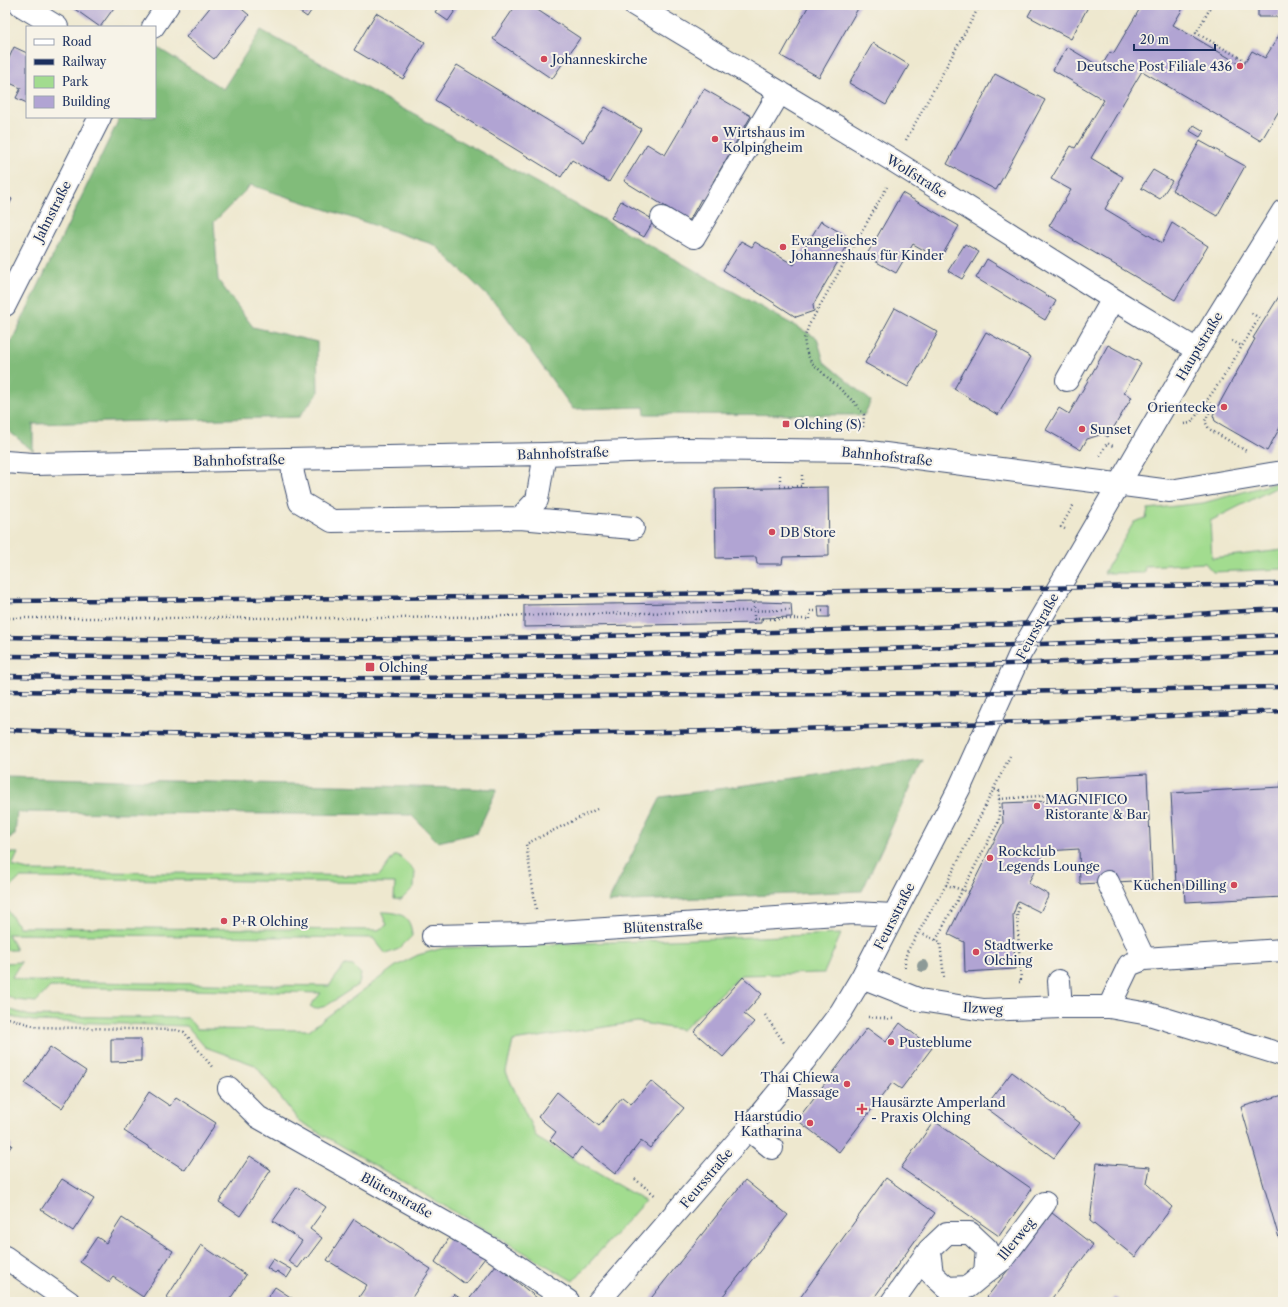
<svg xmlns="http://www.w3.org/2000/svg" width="1288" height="1307" font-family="'Libre Caslon Text',serif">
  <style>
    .green { fill: #a2dc8f; stroke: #5e8676 }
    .forest { fill: #81bc7a; stroke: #4e766c }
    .building { fill: #b1a4d3 }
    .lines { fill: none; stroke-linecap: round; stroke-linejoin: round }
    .minor-casing { stroke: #3b4b6f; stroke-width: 24 }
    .path { stroke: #3b4b6f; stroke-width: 2.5; stroke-dasharray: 1 3; stroke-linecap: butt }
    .minor { stroke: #fff; stroke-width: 22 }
    .rail-casing { stroke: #1b2f5e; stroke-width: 4.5 }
    .rail { stroke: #f7f3e8; stroke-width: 3; stroke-dasharray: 9; stroke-linecap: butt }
    .path-bridge { stroke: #3b4b6f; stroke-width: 2.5; stroke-dasharray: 1 3; stroke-linecap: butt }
    .tree { fill: #8d9a97 }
    .poi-dot { fill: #d1495b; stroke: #f7f3e8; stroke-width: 1.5 }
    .labels { text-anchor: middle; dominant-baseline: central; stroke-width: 4; stroke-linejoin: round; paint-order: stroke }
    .poi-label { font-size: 13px; fill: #1b2f5e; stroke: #f7f3e8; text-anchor: start }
    .street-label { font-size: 13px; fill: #1b2f5e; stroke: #f7f3e8 }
  </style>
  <rect width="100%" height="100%" fill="#f7f3e8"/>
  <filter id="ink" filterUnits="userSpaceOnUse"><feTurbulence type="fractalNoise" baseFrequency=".025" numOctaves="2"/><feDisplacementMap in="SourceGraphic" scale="8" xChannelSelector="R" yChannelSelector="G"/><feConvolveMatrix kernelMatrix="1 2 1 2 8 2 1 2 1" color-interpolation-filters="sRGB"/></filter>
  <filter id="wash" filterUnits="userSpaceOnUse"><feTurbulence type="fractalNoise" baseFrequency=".012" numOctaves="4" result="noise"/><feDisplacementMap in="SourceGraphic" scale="16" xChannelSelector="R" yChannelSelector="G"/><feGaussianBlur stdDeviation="0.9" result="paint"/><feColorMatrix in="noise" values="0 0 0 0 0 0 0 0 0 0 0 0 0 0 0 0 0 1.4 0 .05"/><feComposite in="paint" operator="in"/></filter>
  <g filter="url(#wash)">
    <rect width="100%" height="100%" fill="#eee8cf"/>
    <path class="green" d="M1276 483 1283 484 1210 521 1212 558 1283 550V569L1213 572 1205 563 1145 566 1144 573H1104L1134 522 1146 518 1148 509 1203 503Z
      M8 853H18L12 866 32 871 379 876 394 856H399L415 871 414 887 401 900 394 899 395 883 20 878 5 892V856Z
      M5 907 19 927 378 930 387 925 381 912C400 912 411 915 412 936L399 949 386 954 373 938 8 934 16 950H5Z
      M841 934 824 973 741 975 682 1030 637 1022 513 1041 506 1072 537 1138 645 1201 573 1281 299 1121 255 1065 205 1047 187 1026 33 1021 15 1018 5 1013V1008L30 1016 188 1018 197 1029 309 1030 396 966 418 955 443 948Z
      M21 962 12 977 26 981 329 986 345 965 353 966 361 974 359 984 326 1006 315 1009 310 1006 321 993 50 987 36 1002 15 1000 5 994V963Z"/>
    <path class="forest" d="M261 30 817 338 824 362 871 401 864 415 645 414 644 407 573 409 500 308 435 245 251 185 214 222 218 280 253 327 317 342 318 393 299 417 33 424V451L5 428V355L120 117H155V46L223 89Z
      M923 760 862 891 608 902 661 797Z
      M5 777 497 789 477 833 438 842 411 815 17 812 15 835 5 840Z"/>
    <g id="blocks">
      <path class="building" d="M69 5H116L100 27Z
        M212 5H237L249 15 214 59 186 37Z
        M290 5H315L307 17Z
        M440 5H459L448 21 435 12Z
        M516 5H530L580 38 552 79 493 39Z
        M809 5H860L819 77 781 56Z
        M1034 5H1089L1071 39 1028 16Z
        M1142 5H1185L1173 25 1243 66 1252 51 1265 58 1283 29V104L1261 141 1142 71 1091 158 1123 177 1105 209 1162 243 1172 223 1208 246 1175 300 1049 226 1071 190 1051 179 1071 146 1075 148 1104 100 1053 70 1067 47 1101 67 1110 52 1113 54Z
        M1258 5H1280L1279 17H1258Z
        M376 13 425 42 403 79 354 50Z
        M873 43 909 65 886 105 849 83Z
        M14 47 27 53V103L16 98 21 88 5 81V67Z
        M457 65 583 142 605 107 641 129 609 182 572 160 561 177 435 100Z
        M995 74 1045 100 996 190 947 164Z
        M704 89 751 116 713 182 717 185 706 202 701 199 689 221 624 181 647 144 665 155Z
        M1194 125 1204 131 1200 137 1190 131Z
        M1200 141 1245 166 1217 216 1172 190Z
        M1153 170 1172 181 1160 199 1141 188Z
        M902 193 959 226 940 259 913 244 896 273 866 256Z
        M5 196 12 199 5 214Z
        M621 201 654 220 644 237 611 218Z
        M821 221 851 239 813 305 814 311 796 317 723 270 741 241 752 247 755 242 794 265Z
        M965 244 979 252 962 279 948 271Z
        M987 259 1056 301 1045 320 976 278Z
        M1283 290V422L1267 451 1215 421 1213 415 1255 339 1253 338Z
        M895 308 938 332 908 387 865 363Z
        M986 332 1031 357 998 415 954 389Z
        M1108 345 1141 363 1124 393 1132 397 1108 437 1103 434 1087 439 1081 450 1046 430 1059 408 1069 414Z
        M828 487 829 556 783 557 782 564H757L756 557 716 558 715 489Z
        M761 602 791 603 792 617 761 618V623L524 627V605Z
        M818 606H829V617H819Z
        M1147 774 1152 880 1080 884 1079 849 1046 851 1028 883 1049 895 1040 912 1018 901 1013 915 1015 969 965 972 964 942 948 934 1003 823 1002 803 1076 800 1075 778Z
        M1281 781H1283V897L1185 902 1184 884 1176 885 1171 793 1281 787Z
        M743 977 762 994 744 1014 754 1022 723 1057 694 1032Z
        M900 1023 932 1048 901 1089 892 1083 839 1152 797 1120 867 1028 886 1042Z
        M111 1039H141V1061L111 1062Z
        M50 1047 86 1071 62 1108 25 1084Z
        M1012 1072 1080 1123 1054 1158 985 1107Z
        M651 1081 684 1108 650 1148 641 1141 615 1174 581 1147 573 1158 550 1140 556 1132 538 1117 557 1092 599 1126 622 1097 631 1104Z
        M149 1092 170 1106 176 1097 216 1123 185 1170 124 1131Z
        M1283 1095V1237L1279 1238 1241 1107Z
        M934 1121 1032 1189 999 1236 901 1168Z
        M5 1140 12 1145 5 1155Z
        M250 1156 271 1170 240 1216 219 1202Z
        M1097 1163 1150 1167 1147 1184 1172 1207 1135 1257 1090 1221Z
        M886 1178 935 1213 871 1302H797Z
        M62 1179 94 1199 73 1231 41 1210Z
        M745 1180 788 1215 718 1302H648Z
        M297 1187 326 1207 310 1229 322 1238 307 1258 306 1257 298 1268 288 1261 302 1241 273 1221Z
        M1052 1213 1093 1245 1049 1302H994L987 1297Z
        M122 1218 173 1251 143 1297 113 1277 109 1282 80 1262 97 1237 106 1243Z
        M354 1219 431 1269 409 1302H399L394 1299 391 1302H368L359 1297 367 1285 327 1260Z
        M449 1238 485 1258 465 1284 435 1262Z
        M201 1245 246 1275 228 1302H174L167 1297Z
        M273 1259 292 1270 287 1278 277 1271 275 1273 267 1268Z
        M496 1265 542 1302H467Z
        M275 1287 298 1302H265Z
        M454 1294 465 1302H447Z
        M1115 1296 1122 1302H1111Z"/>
    </g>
  </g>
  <g filter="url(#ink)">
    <use href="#blocks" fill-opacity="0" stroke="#3b4b6f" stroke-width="1"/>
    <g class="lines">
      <g class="minor-casing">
        <path id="minor" d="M21 5 57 27
          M635 5 894 161 1113 299 1197 350
          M153 27 168 5
          M662 218 694 237 780 92
          M5 305 100 117
          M1067 380 1113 299
          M292 459 293 474 300 502 332 521 520 518 537 500 545 454
          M5 462 33 464 545 454 685 449 862 451 1170 491 1283 472
          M520 518 633 528
          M1108 882 1144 959
          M433 936 527 934 853 913 894 915
          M862 977 920 1000 984 1010 1061 1007H1109L1149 1014 1283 1055
          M1059 981 1061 1007
          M1109 1007 1129 965 1144 959 1283 950
          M229 1088 258 1117 490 1248 568 1301
          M748 1129 772 1148
          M5 1257 69 1302
          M985 1273 1001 1261 1045 1203
          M598 1302 748 1129 804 1061 841 1012 862 977 960 787 1020 654 1197 350 1283 211
          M892 1302 929 1250 947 1233H970L987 1249 985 1273 968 1287 947 1288 932 1274 929 1250"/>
      </g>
      <path class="path" d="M1212 5 1196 33 1246 61
        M906 140 980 5
        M1232 341 1242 346
        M1206 402 1213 405 1205 421 1209 429 1248 452
        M1184 424 1191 423 1224 376 1259 318 1250 312
        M863 427 864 415 854 402 811 362 806 351 804 339 809 325 887 187
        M1100 456 1107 443 1113 446
        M780 475V487L802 486
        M802 475V488
        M1065 529 1061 527 1074 504
        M754 603V625
        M5 618H398L791 610
        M754 619H810V611H824
        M999 799 1067 794
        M946 885 953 887
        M1016 905 1019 907 1017 915 1021 982H1019
        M536 909 526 844 597 809
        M920 933 940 942 944 978
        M936 940 999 821V791L993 789
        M905 967V958L908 950 946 885 1010 756
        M765 1015 785 1044
        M5 1017 38 1027 176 1030 184 1032 213 1068
        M868 1017 895 1019
        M635 1179 656 1196"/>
      <use href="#minor" class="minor"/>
      <g class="rail-casing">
        <path id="rail" d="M5 601 483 597 1283 584
          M5 637C332 644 661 637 988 625 1086 622 1185 614 1283 609
          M5 656C431 661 857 653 1283 635
          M5 676C431 684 857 672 1283 653
          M5 691 480 697 959 693 1283 687
          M5 730C161 736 318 736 474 735 744 732 1014 724 1283 711"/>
      </g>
      <use href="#rail" class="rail"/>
      <path class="path-bridge" d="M953 887 969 892"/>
    </g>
    <circle class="tree" cx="923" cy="966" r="6"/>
  </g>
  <g class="poi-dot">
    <circle cx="544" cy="59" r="4"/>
    <circle cx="1240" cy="66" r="4"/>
    <circle cx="715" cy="139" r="4"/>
    <circle cx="783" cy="247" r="4"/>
    <circle cx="1224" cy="407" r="4"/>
    <rect x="782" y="420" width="8" height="8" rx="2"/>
    <circle cx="1082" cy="429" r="4"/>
    <circle cx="772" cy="532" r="4"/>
    <rect x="365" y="662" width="10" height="10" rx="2"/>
    <circle cx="1037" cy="806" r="4"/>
    <circle cx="990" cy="858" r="4"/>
    <circle cx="1234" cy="885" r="4"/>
    <circle cx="224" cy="921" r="4"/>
    <circle cx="976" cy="952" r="4"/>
    <circle cx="891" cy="1042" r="4"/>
    <circle cx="847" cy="1084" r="4"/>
    <path d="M860 1103h4v4h4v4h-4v4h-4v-4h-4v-4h4z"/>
    <circle cx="810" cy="1123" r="4"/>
  </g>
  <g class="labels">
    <g class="poi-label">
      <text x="552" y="59">Johanneskirche</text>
      <text x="1232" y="66" text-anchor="end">Deutsche Post Filiale 436</text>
      <text x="723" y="132">Wirtshaus im<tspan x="723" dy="15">Kolpingheim</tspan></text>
      <text x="791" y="240">Evangelisches<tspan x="791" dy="15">Johanneshaus für Kinder</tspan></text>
      <text x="1216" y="407" text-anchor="end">Orientecke</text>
      <text x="794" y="424">Olching (S)</text>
      <text x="1090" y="429">Sunset</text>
      <text x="780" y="532">DB Store</text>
      <text x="379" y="667">Olching</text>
      <text x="1045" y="799">MAGNIFICO<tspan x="1045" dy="15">Ristorante &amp; Bar</tspan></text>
      <text x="998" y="851">Rockclub<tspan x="998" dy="15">Legends Lounge</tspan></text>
      <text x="1226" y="885" text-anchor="end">Küchen Dilling</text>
      <text x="232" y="921">P+R Olching</text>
      <text x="984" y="945">Stadtwerke<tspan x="984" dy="15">Olching</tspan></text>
      <text x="899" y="1042">Pusteblume</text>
      <text x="839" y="1077" text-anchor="end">Thai Chiewa<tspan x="839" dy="15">Massage</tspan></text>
      <text x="871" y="1102">Hausärzte Amperland<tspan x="871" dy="15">- Praxis Olching</tspan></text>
      <text x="802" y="1116" text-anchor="end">Haarstudio<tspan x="802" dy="15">Katharina</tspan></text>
    </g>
    <g class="street-label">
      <text transform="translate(917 176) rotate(32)">Wolfstraße</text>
      <text transform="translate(52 211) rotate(-63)">Jahnstraße</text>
      <text transform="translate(1199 346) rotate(-59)">Hauptstraße</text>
      <text transform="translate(563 453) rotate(-2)">Bahnhofstraße</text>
      <text transform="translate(887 456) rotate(6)">Bahnhofstraße</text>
      <text transform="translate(239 460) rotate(-1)">Bahnhofstraße</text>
      <text transform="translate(1037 626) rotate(-61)">Feursstraße</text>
      <text transform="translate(894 916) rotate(-63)">Feursstraße</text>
      <text transform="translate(663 926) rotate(-3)">Blütenstraße</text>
      <text transform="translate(983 1008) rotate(3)">Ilzweg</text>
      <text transform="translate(706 1178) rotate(-50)">Feursstraße</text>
      <text transform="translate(397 1195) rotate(29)">Blütenstraße</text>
      <text transform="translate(1016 1239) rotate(-51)">Illerweg</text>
    </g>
  </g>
  <rect width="1288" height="1307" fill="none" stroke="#f7f3e8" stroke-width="20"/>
  <rect x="26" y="26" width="130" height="92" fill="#f7f3e8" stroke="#9fa5b1"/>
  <rect x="34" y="39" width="20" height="6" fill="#ffffff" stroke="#9fa5b1"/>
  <text x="62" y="46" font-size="12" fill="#1b2f5e">Road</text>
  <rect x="34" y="59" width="20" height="6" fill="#1b2f5e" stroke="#9fa5b1"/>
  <text x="62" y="66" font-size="12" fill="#1b2f5e">Railway</text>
  <rect x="34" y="76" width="20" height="12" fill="#a2dc8f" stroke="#9fa5b1"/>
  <text x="62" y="86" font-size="12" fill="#1b2f5e">Park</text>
  <rect x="34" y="96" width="20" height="12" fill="#b1a4d3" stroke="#9fa5b1"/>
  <text x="62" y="106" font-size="12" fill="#1b2f5e">Building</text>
  <path d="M1134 44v6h81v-6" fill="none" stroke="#1b2f5e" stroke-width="2"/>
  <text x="1140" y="44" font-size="12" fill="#1b2f5e" stroke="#f7f3e8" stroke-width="3" paint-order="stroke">20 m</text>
</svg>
